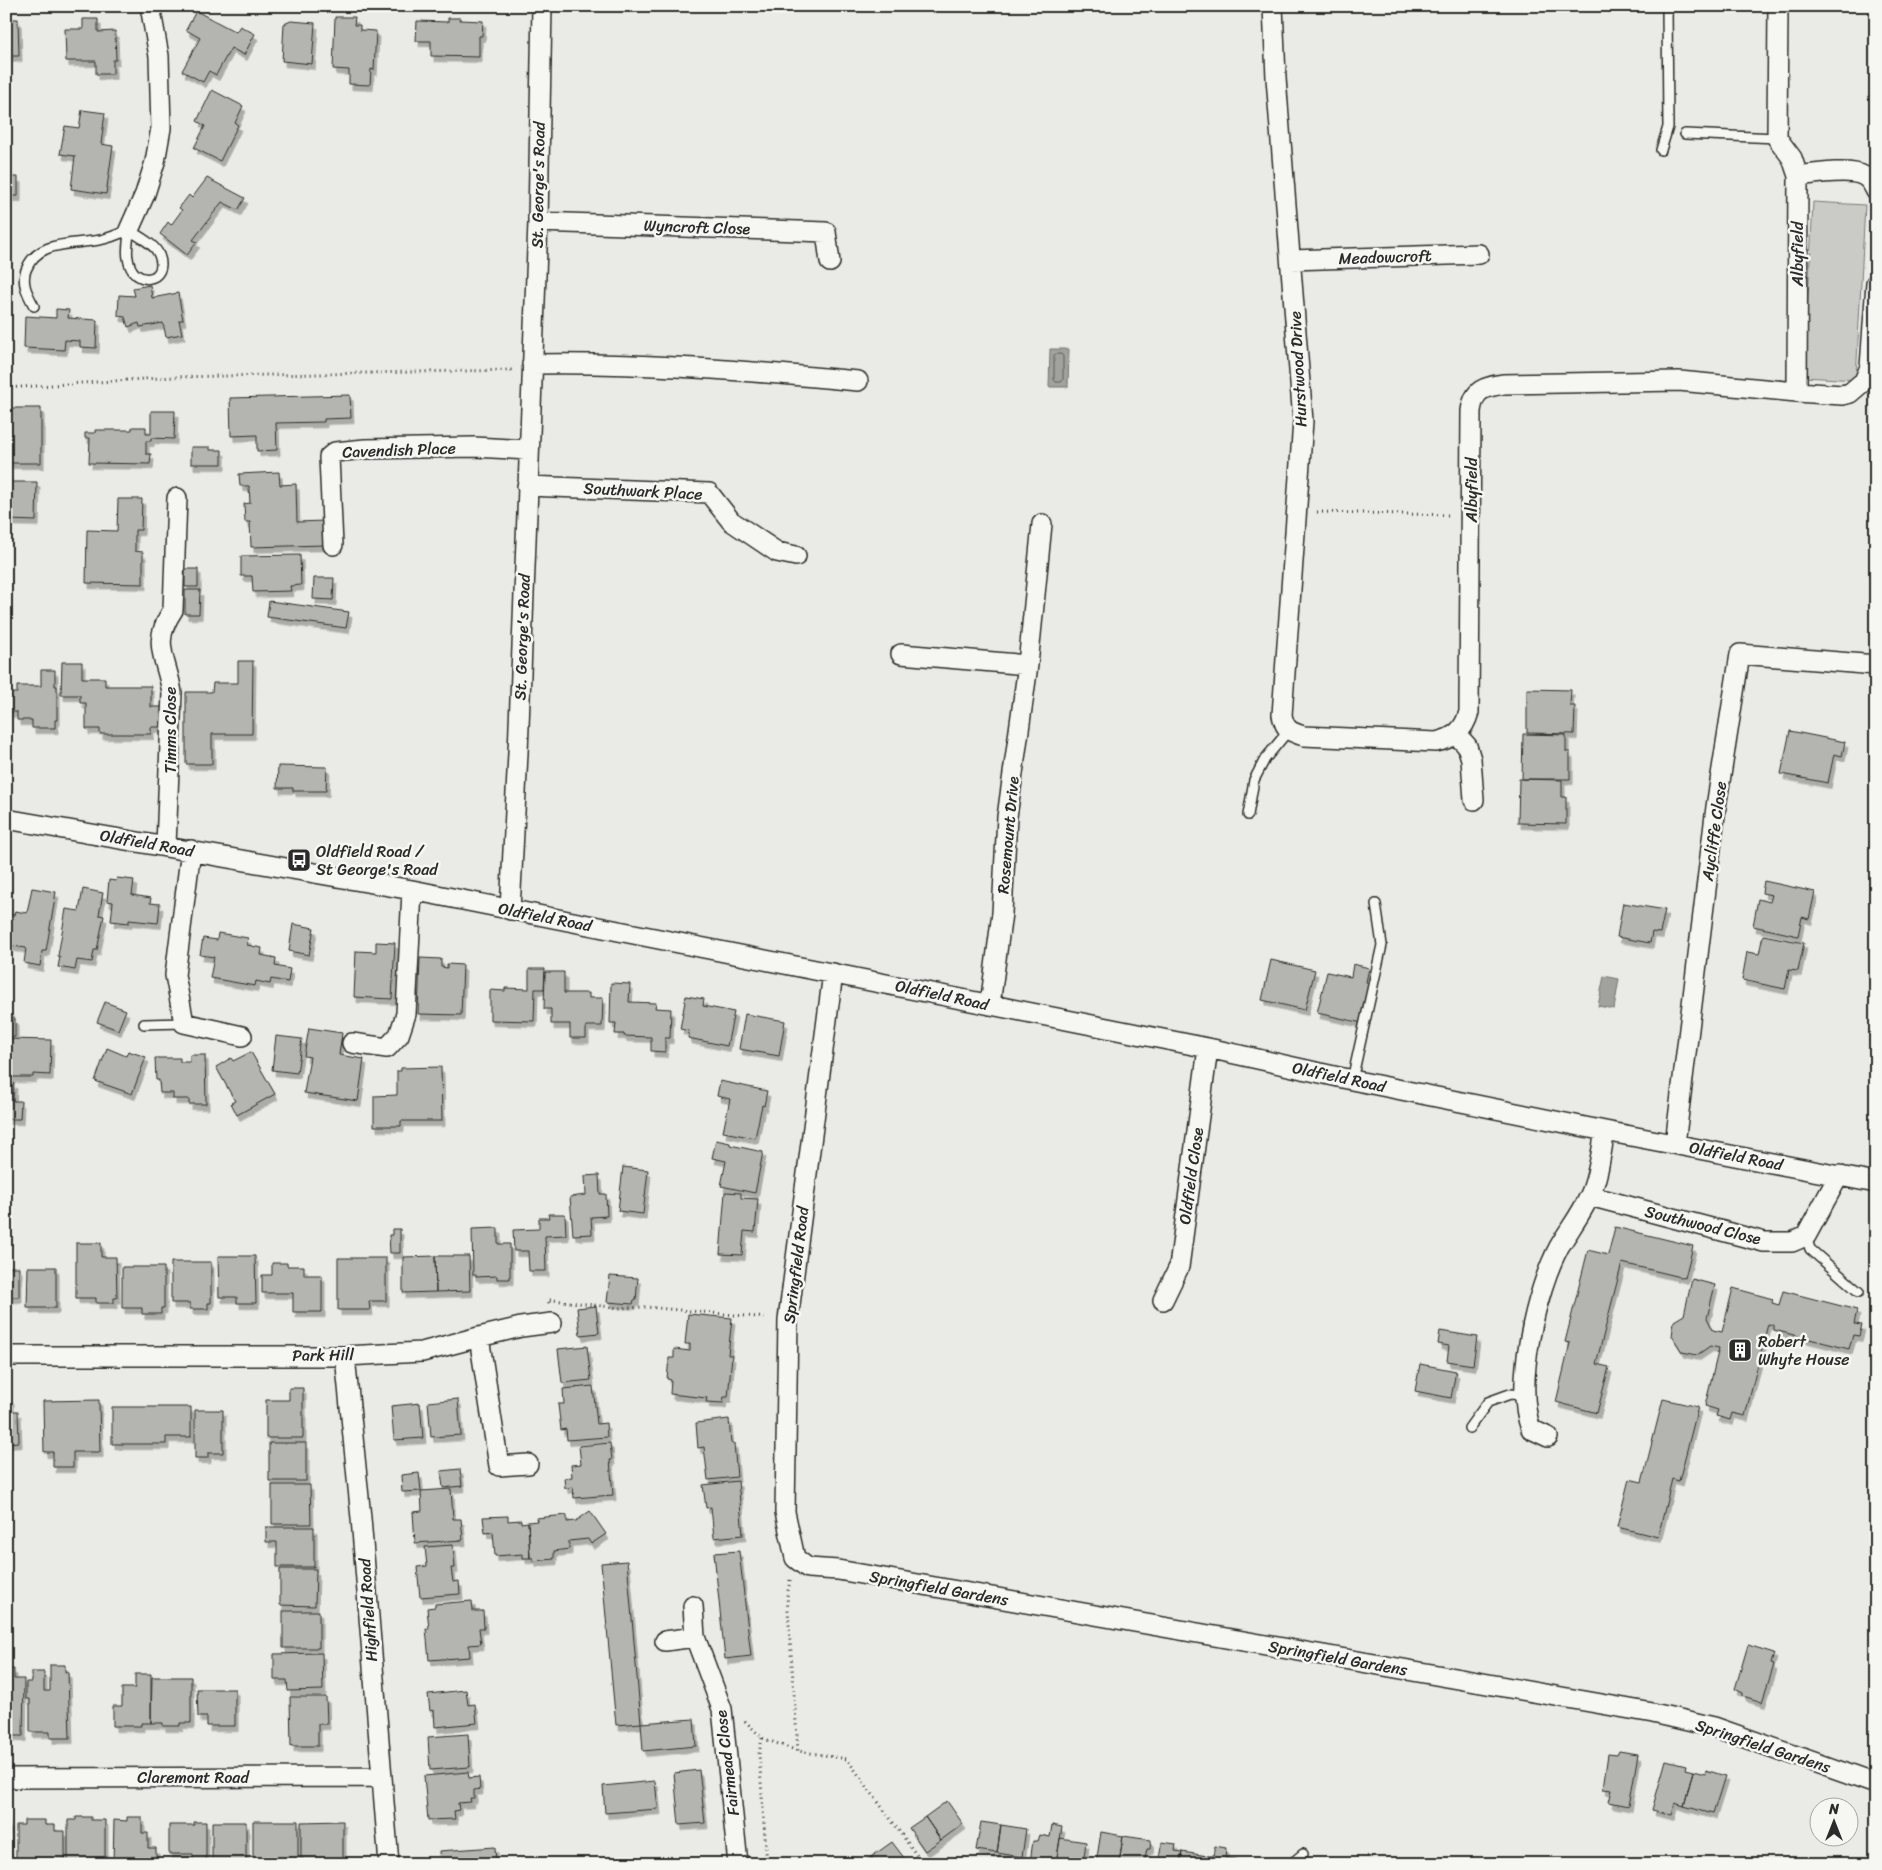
<svg xmlns="http://www.w3.org/2000/svg" width="1882" height="1870" font-family="Sriracha,sans-serif">
  <style>
    .green { fill: #cacac7; stroke: #7a7a79 }
    .water { fill: #a1a19e; stroke: #727270 }
    .lines { fill: none; stroke-linecap: round; stroke-linejoin: round }
    .shore { stroke: #5a5a59; stroke-width: 1 }
    .building { fill: #b4b4b1; stroke: #2b2b2b; filter: url(#shadow) }
    .service-casing { stroke: #2b2b2b; stroke-width: 12 }
    .minor-casing { stroke: #2b2b2b; stroke-width: 22 }
    .path { stroke: #2b2b2b; stroke-width: 3; stroke-dasharray: 1 4; stroke-linecap: butt }
    .service { stroke: #f6f6f2; stroke-width: 9 }
    .minor { stroke: #f6f6f2; stroke-width: 19 }
    .labels { text-anchor: middle; dominant-baseline: central; stroke-width: 5; stroke-linejoin: round; paint-order: stroke }
    .street-label { font-size: 16px; fill: #2b2b2b; stroke: #f6f6f2 }
    .poi-label { font-size: 16px; fill: #2b2b2b; stroke: #f6f6f2; text-anchor: start }
  </style>
  <defs>
    <filter id="shadow"><feDropShadow dx="3" dy="5.5" stdDeviation="0" flood-color="#0004"/></filter>
  </defs>
  <rect width="100%" height="100%" fill="#eaeae6"/>
  <filter id="ink" filterUnits="userSpaceOnUse"><feTurbulence type="fractalNoise" baseFrequency=".02" numOctaves="2"/><feDisplacementMap in="SourceGraphic" scale="10" xChannelSelector="R" yChannelSelector="G"/><feConvolveMatrix kernelMatrix="1 2 1 2 8 2 1 2 1" color-interpolation-filters="sRGB"/></filter>
  <g filter="url(#ink)">
    <path class="green" d="M1813 202 1865 205 1856 380 1804 377Z"/>
    <path class="water" d="M1050 349H1069L1068 387H1049Z
      M1604 976 1619 979 1614 1009 1598 1006Z"/>
    <g class="lines">
      <path class="shore" d="M1056 354H1061L1063 356V380L1061 382H1056L1054 380V356Z"/>
    </g>
    <path class="building" d="M196 11 236 32 240 26 255 34 244 55 231 48 216 75 209 71 203 82 182 71 200 38 186 30Z
      M335 17H355L354 25H360V30L376 31 374 70 371 69 370 85 349 84V70L333 69Z
      M448 18H460V20L483 21 482 36H479V57L431 56V41H416L417 21 448 22Z
      M6 19H18L19 56H6Z
      M83 19H98V32L115 31 116 60H113V74H96V61H66L65 29H83Z
      M291 21 315 23 312 64 282 61 284 24Z
      M212 90 243 106 235 123 238 125 220 161 194 148 205 126 197 121Z
      M82 110 105 113 101 144 113 146 106 194 71 189 75 156 60 154 65 126 79 128Z
      M6 177H18V196H6Z
      M207 178 245 198 238 210 222 202 193 240 197 242 187 255 160 234 168 222 171 225 182 210 179 208 189 195 192 198Z
      M150 285 152 298 178 293 183 320H179L182 334 166 337 163 323 140 327 139 323 128 327 125 317 118 316 119 295 135 296 133 288Z
      M56 309 69 310 68 318 97 320 96 348 80 347V341L65 340 64 350 24 348 25 316 56 318Z
      M350 395 351 418 324 419V422L276 423 277 450 257 451V435L231 436 230 398Z
      M10 408H41V463H6V446H10Z
      M151 411H175L174 439 151 438V441H146V454H151L150 464 89 463 90 438H85V433H95V430H132V427H146V434H151Z
      M191 447H210V450H222V464H191Z
      M279 472 280 485 296 484 297 522 324 521 325 545 251 547 250 522H245L244 504 250 503 249 486H240L239 474Z
      M9 482H37L36 521 8 520 6 484H8Z
      M118 499H142L141 530H135V551L143 552V584L86 583 87 530 117 531Z
      M300 555 301 585 290 586 291 591 253 592 252 576H241V556Z
      M185 569H198V587H185Z
      M314 578H334L333 600 313 599Z
      M185 590H200L199 614H185Z
      M269 601 349 612 346 628 267 617Z
      M238 661H253L252 734H212V764H186V692H212L213 683H238Z
      M62 662H82V678H105V686H151V707H164V727H151V734H100V729H86V703H80V695H61Z
      M41 670H55V686H57V720H55V728H32V720H17V712H8V693H17V686H41Z
      M1527 689 1571 690 1570 706H1575L1574 734 1527 733Z
      M1790 731 1845 742 1842 756 1834 754 1828 783 1781 774Z
      M1523 734 1566 735V752H1570V779H1522Z
      M278 766 327 767 326 791H293V788H277Z
      M1519 779 1562 780V797H1566V824L1518 823Z
      M117 878 134 880 132 895 151 898 150 903 160 904 158 923 129 920V923L111 921 113 902 107 901 109 880 116 881Z
      M1764 881 1815 892 1809 919 1802 917 1798 936 1753 926 1758 899 1770 902 1772 895 1762 893Z
      M32 888 56 892 46 951H42L40 966 24 963 26 948 6 945V914L14 915 15 911 27 913Z
      M83 889 103 893 99 915 104 916 97 950H94L92 962 77 960 75 970 58 967 60 957 58 956 66 909 79 911Z
      M1623 903 1665 910 1660 933 1652 932 1650 943 1617 937Z
      M293 924 314 928 309 955 289 951Z
      M218 933 248 938 247 945 262 948 261 955 276 958 275 966 290 969 288 982 271 979 270 984 256 981 255 986 210 978 214 957 200 955 203 938 217 940Z
      M1763 935 1804 943 1798 971 1789 970 1785 989 1742 980 1747 952 1759 954Z
      M376 942 395 943 392 999 354 997 356 951 376 952Z
      M420 958 441 959V967L447 968V964L463 965 461 1015 418 1014Z
      M1271 960 1315 970 1305 1010 1262 1000Z
      M1353 964 1369 968 1366 982 1371 984 1362 1023 1317 1013 1327 972 1351 977Z
      M529 969H545L544 989H535L534 1021 490 1020V990L505 991V988L529 989Z
      M545 972H564V993H589V998H603L602 1026H586V1038H570V1024H551V1009H544Z
      M611 983 630 984 629 1002 656 1003 655 1008 671 1009 670 1038H665V1052L651 1051V1037L624 1036V1034H615L616 1023H610Z
      M686 996 704 999 703 1006 734 1012 727 1046 688 1038 689 1031 680 1029Z
      M6 999 7 1018H15V1037H6Z
      M105 1002 126 1010 118 1030 97 1022Z
      M745 1014 785 1021 779 1056 739 1049Z
      M309 1028 342 1033 339 1055 364 1059 358 1101 304 1093 310 1057 304 1056Z
      M276 1036 302 1039 297 1073 272 1070Z
      M8 1039 51 1040 50 1075 33 1074V1077H6V1048H8Z
      M107 1048 126 1056 128 1051 146 1057 132 1094 95 1081Z
      M251 1052 275 1094 237 1115 231 1103 235 1101 216 1067 231 1058 233 1061Z
      M190 1055H205L206 1104H189V1099H173V1093H160L159 1080H156L155 1058H180V1062H190Z
      M441 1067 442 1121H401V1126H374V1096L397 1095V1071H401V1068Z
      M720 1081 767 1091 764 1106 762 1105 755 1138 723 1132 730 1099 717 1096Z
      M6 1083H14L13 1101H21L20 1119H6Z
      M716 1140 730 1143V1145L763 1152 755 1193 721 1186 726 1161 712 1158Z
      M623 1167 648 1170 643 1214 618 1211Z
      M599 1175 600 1194H606L607 1216 591 1217 592 1234 573 1235 570 1197 586 1195 585 1176Z
      M725 1192 741 1193V1198L758 1199 755 1232 744 1231 742 1255 720 1254Z
      M548 1214H565L566 1235 545 1236 546 1271H529L528 1251H514L513 1230 539 1229V1218H549Z
      M1615 1227 1693 1246 1685 1278 1622 1263 1596 1364 1609 1367 1597 1413 1556 1402 1570 1343 1565 1342 1588 1250 1608 1255Z
      M498 1228V1244H510V1279H497V1276L476 1277V1275H473L472 1229Z
      M392 1229H400V1253H390L389 1235H392Z
      M76 1243H101V1257H116L117 1298H114V1303H96V1298H76Z
      M218 1256H255L256 1303H237V1297H219Z
      M435 1256H469L470 1291 436 1292Z
      M435 1256 436 1292 403 1293V1257Z
      M338 1258H386V1301H369L370 1310H338Z
      M171 1262H211V1303H208V1309H190V1303H171Z
      M272 1263H287V1266H304V1275H322V1312H293V1293H262V1275H272Z
      M6 1267H19V1297H6Z
      M28 1267H56V1308H27Z
      M122 1267H164V1308H161V1314H142V1308H122Z
      M610 1276 638 1278 636 1300H634L633 1304 607 1302Z
      M1692 1279 1715 1285 1707 1318 1713 1330 1722 1332 1733 1288 1773 1299 1772 1303 1779 1305 1783 1291 1857 1310 1854 1324 1862 1325 1859 1336 1853 1335 1849 1349 1774 1330V1325L1768 1324 1745 1416 1732 1413 1730 1420 1716 1416 1718 1410 1705 1406 1719 1348 1710 1346 1697 1355 1682 1352 1672 1336 1674 1321 1684 1315Z
      M596 1306 599 1333 580 1335 577 1308Z
      M688 1314 732 1318 728 1355H732L728 1397H724L723 1403 706 1402 707 1398 670 1394 671 1380 667 1379 669 1358H674V1349L690 1351V1344H685Z
      M1440 1331 1477 1337 1473 1365 1447 1361 1449 1346 1438 1344Z
      M587 1346 591 1380 562 1383 558 1349Z
      M1420 1364 1456 1371 1451 1398 1415 1391Z
      M593 1386 597 1424 606 1423 607 1437 567 1440 566 1429 561 1430 558 1404H564L563 1389Z
      M289 1388H303V1438H266V1400H289Z
      M6 1398H11V1411H18L19 1442 6 1443Z
      M458 1399 461 1435 431 1437 428 1402Z
      M1663 1399 1698 1407 1679 1481 1672 1479 1658 1537 1617 1527 1629 1479 1642 1482Z
      M99 1400 100 1452H73V1467H53V1452H44L43 1401Z
      M420 1403 423 1438 394 1440 391 1406Z
      M112 1407H191V1437H166V1444H112Z
      M195 1410H223V1453H208V1458H195Z
      M729 1419 731 1443H734L737 1477 708 1480 704 1447 698 1448 696 1423Z
      M269 1443H306V1481H269Z
      M610 1443 612 1460H610L613 1495 574 1498 573 1487 565 1488 564 1478 572 1477 571 1465 581 1464 579 1446Z
      M460 1469 462 1486 443 1488 441 1471Z
      M419 1473 421 1491 402 1492 401 1475Z
      M738 1481 743 1535 714 1538 711 1507 706 1508 703 1485Z
      M272 1485H310L311 1524H272Z
      M451 1489 453 1519H461L463 1540 415 1543 413 1512 422 1511 421 1491Z
      M590 1511 606 1534 591 1544 588 1539 569 1541V1549L554 1551V1559L533 1561V1558H530L528 1522 537 1521 536 1518 567 1515V1522L576 1521Z
      M508 1516V1521L521 1520V1523L528 1522 530 1558H523V1554L495 1556 493 1532 485 1533 483 1517Z
      M266 1527H314V1567H277V1542H266Z
      M453 1545 455 1568H451L453 1582 459 1581 460 1594 420 1597 417 1567 427 1566 425 1547Z
      M739 1551 751 1656 725 1659 714 1553Z
      M627 1561 641 1723 616 1725 601 1563Z
      M280 1569H316L315 1606 280 1605Z
      M472 1601 473 1611H483L484 1628H479L481 1644 469 1645 470 1657 429 1660 426 1629H429L427 1608 435 1607V1604Z
      M283 1611H319V1648H283Z
      M1748 1645 1774 1653 1771 1664 1774 1665 1762 1702 1743 1696V1693L1735 1689Z
      M322 1653 323 1690 288 1691 287 1680H274V1654Z
      M50 1665H65V1672H68L70 1738H50V1732H30V1699H26V1682H32V1672H44V1691H50Z
      M6 1669H14V1679H24L23 1736H6Z
      M135 1674H151V1723H141V1726H113V1706H122V1688H135Z
      M152 1677H191V1723H180V1726H163V1723H151Z
      M197 1689H235V1726H207V1717H198Z
      M466 1690 468 1705 475 1704 477 1723 435 1727 434 1710 430 1711 428 1694Z
      M290 1697H326L327 1724H318V1746H291Z
      M694 1719 696 1746 643 1751 641 1723Z
      M468 1734 470 1767 430 1770 428 1737Z
      M1619 1751 1638 1754 1629 1806 1609 1802 1612 1790 1603 1789 1608 1754 1617 1755Z
      M1666 1760 1686 1765 1685 1769 1693 1771 1684 1806 1675 1803 1672 1815 1652 1810Z
      M699 1770 705 1823 679 1825 674 1773Z
      M1706 1770 1725 1776 1713 1814 1684 1806 1693 1771 1705 1774Z
      M468 1772 469 1778 479 1777 480 1789 474 1790V1798H470L471 1802 458 1803 459 1810 454 1811 455 1819 428 1820 424 1776Z
      M655 1781 658 1809 605 1813 603 1786Z
      M947 1801 963 1824 941 1840 925 1817Z
      M76 1817H91V1820H105V1861H100V1864H68V1820H76Z
      M127 1817H142V1833H148V1848H156V1864H113L114 1820 127 1821Z
      M925 1817 941 1840 925 1851 909 1828Z
      M24 1820H45V1825H55V1831H65V1860H55V1864H26V1861H16V1825H24Z
      M253 1821H298V1864H253Z
      M343 1821V1864H304V1859H301V1822Z
      M194 1822H206V1864H193V1854H169V1825H194Z
      M212 1822H246V1864H212Z
      M981 1822 1001 1825 997 1853 976 1850Z
      M6 1823H9L10 1863H6Z
      M1001 1825 1026 1829 1022 1857 997 1853Z
      M1052 1825 1062 1827 1056 1864H1038L1030 1862 1033 1841H1038L1040 1835 1050 1837Z
      M1101 1832 1123 1836 1119 1864H1096Z
      M1123 1836 1151 1840 1150 1849H1147L1144 1864H1119Z
      M1060 1838 1086 1842 1083 1864H1056Z
      M892 1842 908 1863 876 1864 871 1857Z
      M1162 1842 1176 1844 1175 1851 1182 1852 1180 1864H1158Z
      M1215 1846 1226 1848 1225 1858 1236 1859 1235 1864H1206L1208 1856H1213Z
      M495 1847 496 1864H440L439 1851Z
      M1182 1852 1208 1856 1206 1864H1180Z
      M871 1857 876 1864H861Z"/>
    <g class="lines">
      <g class="service-casing">
        <path id="service" d="M1685 134 1777 138
          M1661 150 1668 127 1667 6
          M129 230C139 237 155 244 159 255 170 282 132 289 128 258 126 250 129 239 129 230Z
          M34 306C28 295 21 283 26 270 38 238 76 246 104 239 112 237 121 233 129 230
          M1248 815 1254 780 1265 759 1289 730
          M144 1024 184 1023
          M1352 1080 1382 945 1376 904
          M1806 1236 1810 1249 1859 1292
          M1469 1428 1488 1402 1510 1394 1525 1395
          M1291 1864 1303 1854"/>
      </g>
      <g class="minor-casing">
        <path id="minor" d="M1273 6 1276 78 1303 421 1282 715C1285 730 1290 732 1304 736L1436 742C1455 738 1464 730 1469 712L1471 411C1474 389 1484 387 1504 384L1679 381 1797 392 1798 176 1792 158 1777 138 1778 6
          M1798 176C1813 174 1851 168 1864 176 1870 179 1873 185 1876 191
          M538 222 826 232 830 262
          M129 230 145 194 155 162 161 128 159 56 150 6
          M1291 260 1479 254
          M532 364C640 362 750 371 858 381
          M1797 392 1842 395 1850 393 1864 381 1870 367 1876 283
          M527 486 709 493 731 521 777 552 796 556
          M333 545 329 457 335 452 365 449 474 447 528 450
          M901 654 1028 665
          M1456 734 1467 746 1471 759 1474 800
          M6 819 412 890 1208 1048 1352 1080 1605 1131 1876 1183
          M166 846 172 693C167 658 150 644 173 610L177 498
          M191 850 175 975 184 1023 242 1036
          M510 910 518 753 538 222 542 6
          M833 973 788 1320 785 1512 795 1558 808 1568 838 1570 1653 1713 1714 1727 1876 1784
          M990 1005 1002 913 1007 817 1028 665 1042 524
          M352 1043 387 1048 399 1035 406 1014 412 890
          M1675 1144 1716 807 1740 654 1876 665
          M1590 1196 1764 1242H1792L1806 1236 1839 1175
          M1163 1300 1179 1267 1208 1048
          M479 1337 521 1327 552 1323
          M6 1356H345L422 1352 479 1337 499 1466 528 1464
          M345 1356 361 1518 389 1864
          M1548 1437 1531 1429C1514 1384 1536 1290 1559 1247 1569 1230 1582 1213 1590 1195 1599 1175 1601 1152 1605 1131
          M693 1606 695 1637 722 1709 738 1864
          M665 1641 695 1637
          M6 1778 381 1777"/>
      </g>
      <path class="path" d="M6 388 174 377 512 370
        M1317 512 1451 515
        M549 1303 548 1300H553L619 1308 646 1307 768 1318
        M790 1580 787 1596 798 1751
        M745 1721 762 1738 798 1751 847 1759 923 1864
        M762 1738 759 1754 767 1864"/>
      <use href="#service" class="service"/>
      <use href="#minor" class="minor"/>
    </g>
  </g>
  <defs>
    <g id="bus-square" transform="scale(1.25)"><rect x="-9" y="-9" width="18" height="18" rx="4" fill="#2b2b2b" stroke="#f6f6f2"/><path d="M-5-6H5V4H4V6H2V4H-2V6H-4V4H-5ZM-3.5-4V0h7V-4ZM-3.5 1.2v1.5H-2V1.2ZM2 1.2v1.5H3.5V1.2Z" fill="#fff"/></g>
    <g id="building-square" transform="scale(1.25)"><rect x="-9" y="-9" width="18" height="18" rx="4" fill="#2b2b2b" stroke="#f6f6f2"/><path d="M-4-6H4V6H1V3H-1V6H-4ZM-2.5-4.3h1.7v1.8h-1.7ZM.8-4.3h1.7v1.8H.8ZM-2.5-1h1.7V.8h-1.7ZM.8-1h1.7V.8H.8Z" fill="#fff"/></g>
  </defs>
  <g fill-rule="evenodd">
    <use href="#bus-square" x="299" y="860"/>
    <use href="#building-square" x="1740" y="1350"/>
  </g>
  <g class="labels">
    <g class="street-label">
      <text transform="translate(538 185) rotate(-89)">St. George's Road</text>
      <text transform="translate(697 227) rotate(2)">Wyncroft Close</text>
      <text transform="translate(1797 254) rotate(-90)">Albyfield</text>
      <text transform="translate(1385 257) rotate(-2)">Meadowcroft</text>
      <text transform="translate(1298 369) rotate(-93)">Hurstwood Drive</text>
      <text transform="translate(399 450) rotate(-2)">Cavendish Place</text>
      <text transform="translate(1471 490) rotate(-90)">Albyfield</text>
      <text transform="translate(643 491) rotate(3)">Southwark Place</text>
      <text transform="translate(522 637) rotate(-88)">St. George's Road</text>
      <text transform="translate(170 730) rotate(-90)">Timms Close</text>
      <text transform="translate(1714 831) rotate(-82)">Aycliffe Close</text>
      <text transform="translate(1008 835) rotate(-85)">Rosemount Drive</text>
      <text transform="translate(147 843) rotate(10)">Oldfield Road</text>
      <text transform="translate(545 917) rotate(11)">Oldfield Road</text>
      <text transform="translate(942 995) rotate(12)">Oldfield Road</text>
      <text transform="translate(1339 1077) rotate(12)">Oldfield Road</text>
      <text transform="translate(1736 1156) rotate(11)">Oldfield Road</text>
      <text transform="translate(1191 1176) rotate(-82)">Oldfield Close</text>
      <text transform="translate(1703 1225) rotate(14)">Southwood Close</text>
      <text transform="translate(796 1265) rotate(-83)">Springfield Road</text>
      <text transform="translate(323 1355) rotate(-1)">Park Hill</text>
      <text transform="translate(939 1588) rotate(10)">Springfield Gardens</text>
      <text transform="translate(368 1610) rotate(-94)">Highfield Road</text>
      <text transform="translate(1338 1658) rotate(10)">Springfield Gardens</text>
      <text transform="translate(1763 1746) rotate(18)">Springfield Gardens</text>
      <text transform="translate(727 1763) rotate(-97)">Fairmead Close</text>
      <text x="193" y="1777">Claremont Road</text>
    </g>
    <g class="poi-label">
      <text x="316" y="851">Oldfield Road /<tspan x="316" dy="18">St George's Road</tspan></text>
      <text x="1758" y="1341">Robert<tspan x="1758" dy="18">Whyte House</tspan></text>
    </g>
  </g>
  <rect width="1882" height="1870" fill="none" stroke="#f6f6f2" stroke-width="25"/>
  <rect x="12" y="12" width="1857" height="1845" fill="none" stroke="#2b2b2b" stroke-width="2" filter="url(#ink)"/>
  <g transform="translate(1834 1822)"><circle r="24" fill="#f6f6f2" stroke="#a5a5a2"/>
  <path d="M0-4L9 19L0 12L-9 19Z" fill="#2b2b2b"/>
  <text y="-8" font-size="14" font-weight="bold" text-anchor="middle" fill="#2b2b2b">N</text>
  </g>
</svg>
